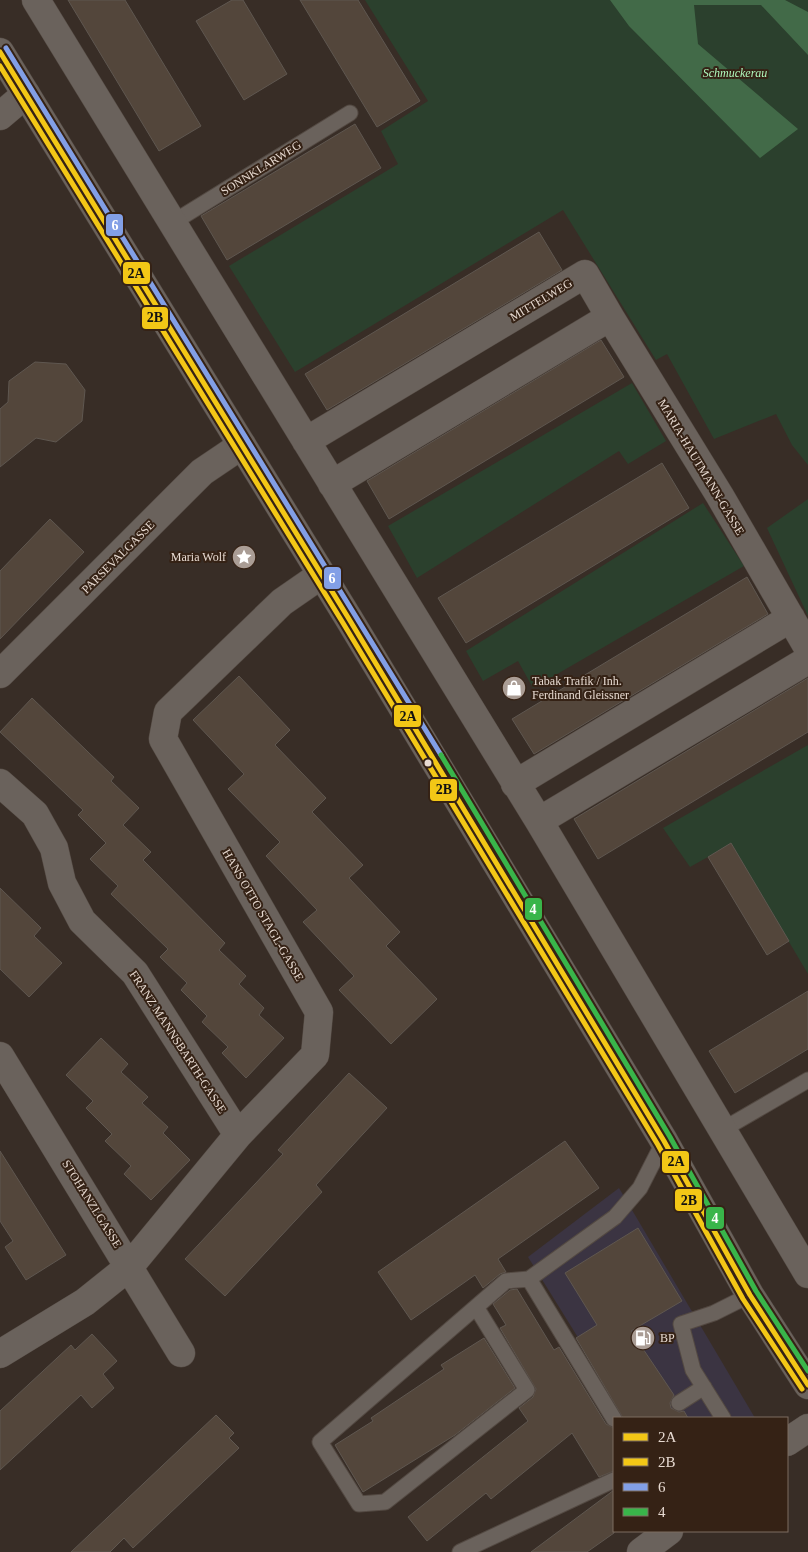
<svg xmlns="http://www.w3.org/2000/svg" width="808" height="1552" font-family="Georgia,serif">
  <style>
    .commercial { fill: #3b3442 }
    .green { fill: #2b402d }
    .forest { fill: #426a48 }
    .building { fill: #53463b; stroke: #5f5750 }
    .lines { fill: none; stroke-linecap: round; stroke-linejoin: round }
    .lane-casing { stroke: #534942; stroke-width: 17 }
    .street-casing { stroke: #534942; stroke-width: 29 }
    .secondary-casing { stroke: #534942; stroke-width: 29 }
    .lane { stroke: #6a625c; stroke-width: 15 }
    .street { stroke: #6a625c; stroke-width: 28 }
    .secondary { stroke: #6a625c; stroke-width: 28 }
    .bus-1-casing { stroke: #352215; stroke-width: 9 }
    .bus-2-casing { stroke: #352215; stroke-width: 9 }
    .bus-3-casing { stroke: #352215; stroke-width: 9 }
    .bus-4-casing { stroke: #352215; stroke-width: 9 }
    .bus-1 { stroke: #f3c716; stroke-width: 5 }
    .bus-2 { stroke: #f3c716; stroke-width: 5 }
    .bus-3 { stroke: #829fe6; stroke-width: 5 }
    .bus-4 { stroke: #39b54a; stroke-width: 5 }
    .bus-dot { fill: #e7dad1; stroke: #352215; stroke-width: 2 }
    .labels { text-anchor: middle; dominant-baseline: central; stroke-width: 4; stroke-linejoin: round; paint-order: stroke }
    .park-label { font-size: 12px; font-style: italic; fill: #aef8bc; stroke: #352215 }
    .street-label { font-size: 12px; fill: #e7dad1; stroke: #352215 }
    .poi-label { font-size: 12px; fill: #e7dad1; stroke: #352215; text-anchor: start }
    .line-badge { stroke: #352215; stroke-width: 2 }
    .badge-label { font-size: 14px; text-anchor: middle; font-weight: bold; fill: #fff }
    .pale-badge-label { font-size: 14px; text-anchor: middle; font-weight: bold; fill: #111 }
  </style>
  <rect width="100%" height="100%" fill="#382d26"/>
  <path class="commercial" d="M619 1188 755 1418H628L528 1257Z"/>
  <path class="green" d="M365 0H808V465L792 445 776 414 714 439 667 354 656 360 563 210 295 372 229 266 398 164 381 131 428 101Z
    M632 383 666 441 628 464 619 451 417 578 388 526Z
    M808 499V616L767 528Z
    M703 503 744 566 533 688 518 661 483 681 466 651Z
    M808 745V974L731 844 690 867 663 828Z"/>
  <path class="forest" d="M610 0H785L808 12V55L761 5H694L698 44 798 129 760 158 629 26Z"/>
  <path class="building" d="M68 0H125L201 126 159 151Z
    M232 0H243L287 74 244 100 196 21Z
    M300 0H358L420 101 377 127Z
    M355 124 381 168 227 260 201 216Z
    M539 232 562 270 327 410 305 374Z
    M601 340 624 377 389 519 367 481Z
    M35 362 66 364 85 390 82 421 56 442 36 438 0 467V409L8 402 9 381Z
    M662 463 689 508 466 643 438 598Z
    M50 519 84 552 0 639V571Z
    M747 577 768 614 534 754 512 719Z
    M239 676 290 730 275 745 326 798 312 812 363 865 349 878 400 932 386 946 437 999 391 1044 339 990 354 976 303 922 317 910 266 856 280 842 228 789 244 774 193 720Z
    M808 678V732L598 859 574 819Z
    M32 698 114 777 111 781 139 808 123 825 151 852 143 860 225 943 219 950 246 976 239 984 264 1008 259 1015 284 1038 246 1078 222 1053 228 1047 202 1022 207 1016 181 990 187 983 160 957 168 949 111 894 118 886 90 859 106 843 78 815 83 810 0 732Z
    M731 843 789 941 767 955 708 857Z
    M0 888 41 928 34 936 62 963 29 997 0 969Z
    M808 991V1049L735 1093 709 1051Z
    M101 1038 128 1064 121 1072 148 1097 142 1103 168 1127 163 1133 190 1160 151 1200 124 1174 131 1166 105 1141 112 1134 86 1108 93 1101 66 1075Z
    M349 1073 387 1108 316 1185 322 1192 225 1296 185 1259 283 1154 278 1150Z
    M565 1141 599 1188 498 1259 506 1272 500 1274 483 1288 475 1275 411 1320 378 1272Z
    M0 1151 66 1255 26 1280 5 1247 13 1241 0 1221Z
    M638 1228 682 1301 631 1331 674 1395 670 1403 671 1408 679 1412 684 1411 688 1418H623L576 1338 597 1325 565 1273Z
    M517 1289 554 1350 559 1347 606 1424 614 1428V1471L599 1477 572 1433 491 1499 486 1493 427 1541 408 1517 528 1421 519 1408 533 1397 536 1389 500 1328 506 1325 493 1304 510 1290Z
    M92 1334 117 1361 103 1374 114 1388 92 1408 81 1395 0 1470V1411L71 1345 75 1350Z
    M484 1338 515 1388 455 1435 363 1492 335 1445 373 1421 371 1418 444 1369 441 1365Z
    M216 1415 234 1433 229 1438 239 1448 133 1548 124 1538 110 1552H71Z
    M614 1490V1533L587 1552H531Z"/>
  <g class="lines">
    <g class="lane-casing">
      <path id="lane" d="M172 223 350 113
        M722 1130 808 1080
        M476 1307 320 1442 359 1504 385 1502 527 1390 476 1307 506 1281 529 1279
        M679 1403 704 1387
        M723 1418 693 1370 681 1324 714 1313 750 1295
        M614 1419 529 1279 615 1217 640 1188 664 1141
        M460 1552 614 1480"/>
    </g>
    <g class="street-casing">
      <path id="street" d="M36 0 539 821 808 1274
        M0 116 26 94
        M610 317 720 496 808 648
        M306 441 585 274 610 317 332 484
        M0 674 202 472 242 445
        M0 783 35 814 54 848 62 883 82 921 135 973 238 1135
        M515 784 791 618
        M539 821 808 660
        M0 1056 181 1353
        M0 1354 85 1302 130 1266 238 1135 315 1055 319 1012 163 739 168 712 282 602 321 575
        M787 1442 808 1428
        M641 1552 669 1531"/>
    </g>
    <g class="secondary-casing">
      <path id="secondary" d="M0 52 349 619 664 1141 750 1295 808 1385"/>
    </g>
    <use href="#lane" class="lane"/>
    <use href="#street" class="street"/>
    <use href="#secondary" class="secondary"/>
    <g class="bus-1-casing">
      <path id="bus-1" d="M0 52 349 619 664 1141 750 1295 808 1385"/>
    </g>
    <g class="bus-2-casing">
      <path id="bus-2" d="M0 66 343 623 658 1145 743 1299 802 1389"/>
    </g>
    <g class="bus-3-casing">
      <path id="bus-3" d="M6 48 441 755"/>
    </g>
    <g class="bus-4-casing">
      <path id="bus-4" d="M441 755 670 1137 756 1291 808 1371"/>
    </g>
    <use href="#bus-1" class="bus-1"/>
    <use href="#bus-2" class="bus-2"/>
    <use href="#bus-3" class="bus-3"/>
    <use href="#bus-4" class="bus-4"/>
  </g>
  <defs>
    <g id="sight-disc" transform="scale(1.25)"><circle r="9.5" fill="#aa9d95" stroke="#352215"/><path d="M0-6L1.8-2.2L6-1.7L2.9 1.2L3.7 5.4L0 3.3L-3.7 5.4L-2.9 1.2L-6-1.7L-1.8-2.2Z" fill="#fff"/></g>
    <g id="shop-disc" transform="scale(1.25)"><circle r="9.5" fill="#aa9d95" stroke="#352215"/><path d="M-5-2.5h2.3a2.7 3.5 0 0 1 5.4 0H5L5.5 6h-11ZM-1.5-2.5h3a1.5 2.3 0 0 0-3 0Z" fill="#fff"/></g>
    <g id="fuel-disc" transform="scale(1.25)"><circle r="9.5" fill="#aa9d95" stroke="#352215"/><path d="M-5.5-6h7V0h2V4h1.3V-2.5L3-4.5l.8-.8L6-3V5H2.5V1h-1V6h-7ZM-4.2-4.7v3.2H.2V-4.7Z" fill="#fff"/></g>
  </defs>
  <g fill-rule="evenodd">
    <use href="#sight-disc" x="244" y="557"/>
    <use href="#shop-disc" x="514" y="688"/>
    <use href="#fuel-disc" x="643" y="1338"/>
  </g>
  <circle class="bus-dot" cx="428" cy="763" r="4.5"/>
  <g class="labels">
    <g class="park-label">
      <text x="735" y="73">Schmuckerau</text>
    </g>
    <g class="street-label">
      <text transform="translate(261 168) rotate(-32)">SONNKLARWEG</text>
      <text transform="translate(541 300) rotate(-31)">MITTELWEG</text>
      <text transform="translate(701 467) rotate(59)">MARIA-HAUTMANN-GASSE</text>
      <text transform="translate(118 557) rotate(-45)">PARSEVALGASSE</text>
      <text transform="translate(263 915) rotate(60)">HANS OTTO STAGL-GASSE</text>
      <text transform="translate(178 1042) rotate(57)">FRANZ MANNSBARTH-GASSE</text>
      <text transform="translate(92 1204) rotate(58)">STOHANZLGASSE</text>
    </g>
    <g class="poi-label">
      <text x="226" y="557" text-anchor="end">Maria Wolf</text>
      <text x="532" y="681">Tabak Trafik / Inh.<tspan x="532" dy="14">Ferdinand Gleissner</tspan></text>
      <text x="660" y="1338">BP</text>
    </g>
  </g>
  <g class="line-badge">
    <rect x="105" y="213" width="19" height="24" rx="5" fill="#829fe6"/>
    <rect x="122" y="261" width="29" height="24" rx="5" fill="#f3c716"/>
    <rect x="141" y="306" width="28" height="24" rx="5" fill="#f3c716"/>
    <rect x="323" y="566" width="19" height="24" rx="5" fill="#829fe6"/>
    <rect x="393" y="704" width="29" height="24" rx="5" fill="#f3c716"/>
    <rect x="429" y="778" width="29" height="24" rx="5" fill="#f3c716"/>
    <rect x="524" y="897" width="19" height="24" rx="5" fill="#39b54a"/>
    <rect x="661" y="1150" width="29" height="24" rx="5" fill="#f3c716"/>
    <rect x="674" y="1188" width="29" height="24" rx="5" fill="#f3c716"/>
    <rect x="705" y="1206" width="20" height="24" rx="5" fill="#39b54a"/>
  </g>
  <g class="badge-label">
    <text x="115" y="230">6</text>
    <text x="332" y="583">6</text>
    <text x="533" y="914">4</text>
    <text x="715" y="1223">4</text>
  </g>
  <g class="pale-badge-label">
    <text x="136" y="278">2A</text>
    <text x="155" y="322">2B</text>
    <text x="408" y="721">2A</text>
    <text x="444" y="794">2B</text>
    <text x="676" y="1166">2A</text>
    <text x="689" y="1205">2B</text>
  </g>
  <rect x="613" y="1417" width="175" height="115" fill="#352215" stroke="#7c6c60"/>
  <rect x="623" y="1433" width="25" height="8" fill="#f3c716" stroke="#7c6c60"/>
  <text x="658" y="1442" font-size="15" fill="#e7dad1">2A</text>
  <rect x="623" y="1458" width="25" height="8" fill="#f3c716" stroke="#7c6c60"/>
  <text x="658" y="1467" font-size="15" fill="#e7dad1">2B</text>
  <rect x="623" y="1483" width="25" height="8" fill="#829fe6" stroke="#7c6c60"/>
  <text x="658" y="1492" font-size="15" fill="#e7dad1">6</text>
  <rect x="623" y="1508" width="25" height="8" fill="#39b54a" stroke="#7c6c60"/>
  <text x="658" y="1517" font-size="15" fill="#e7dad1">4</text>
</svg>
